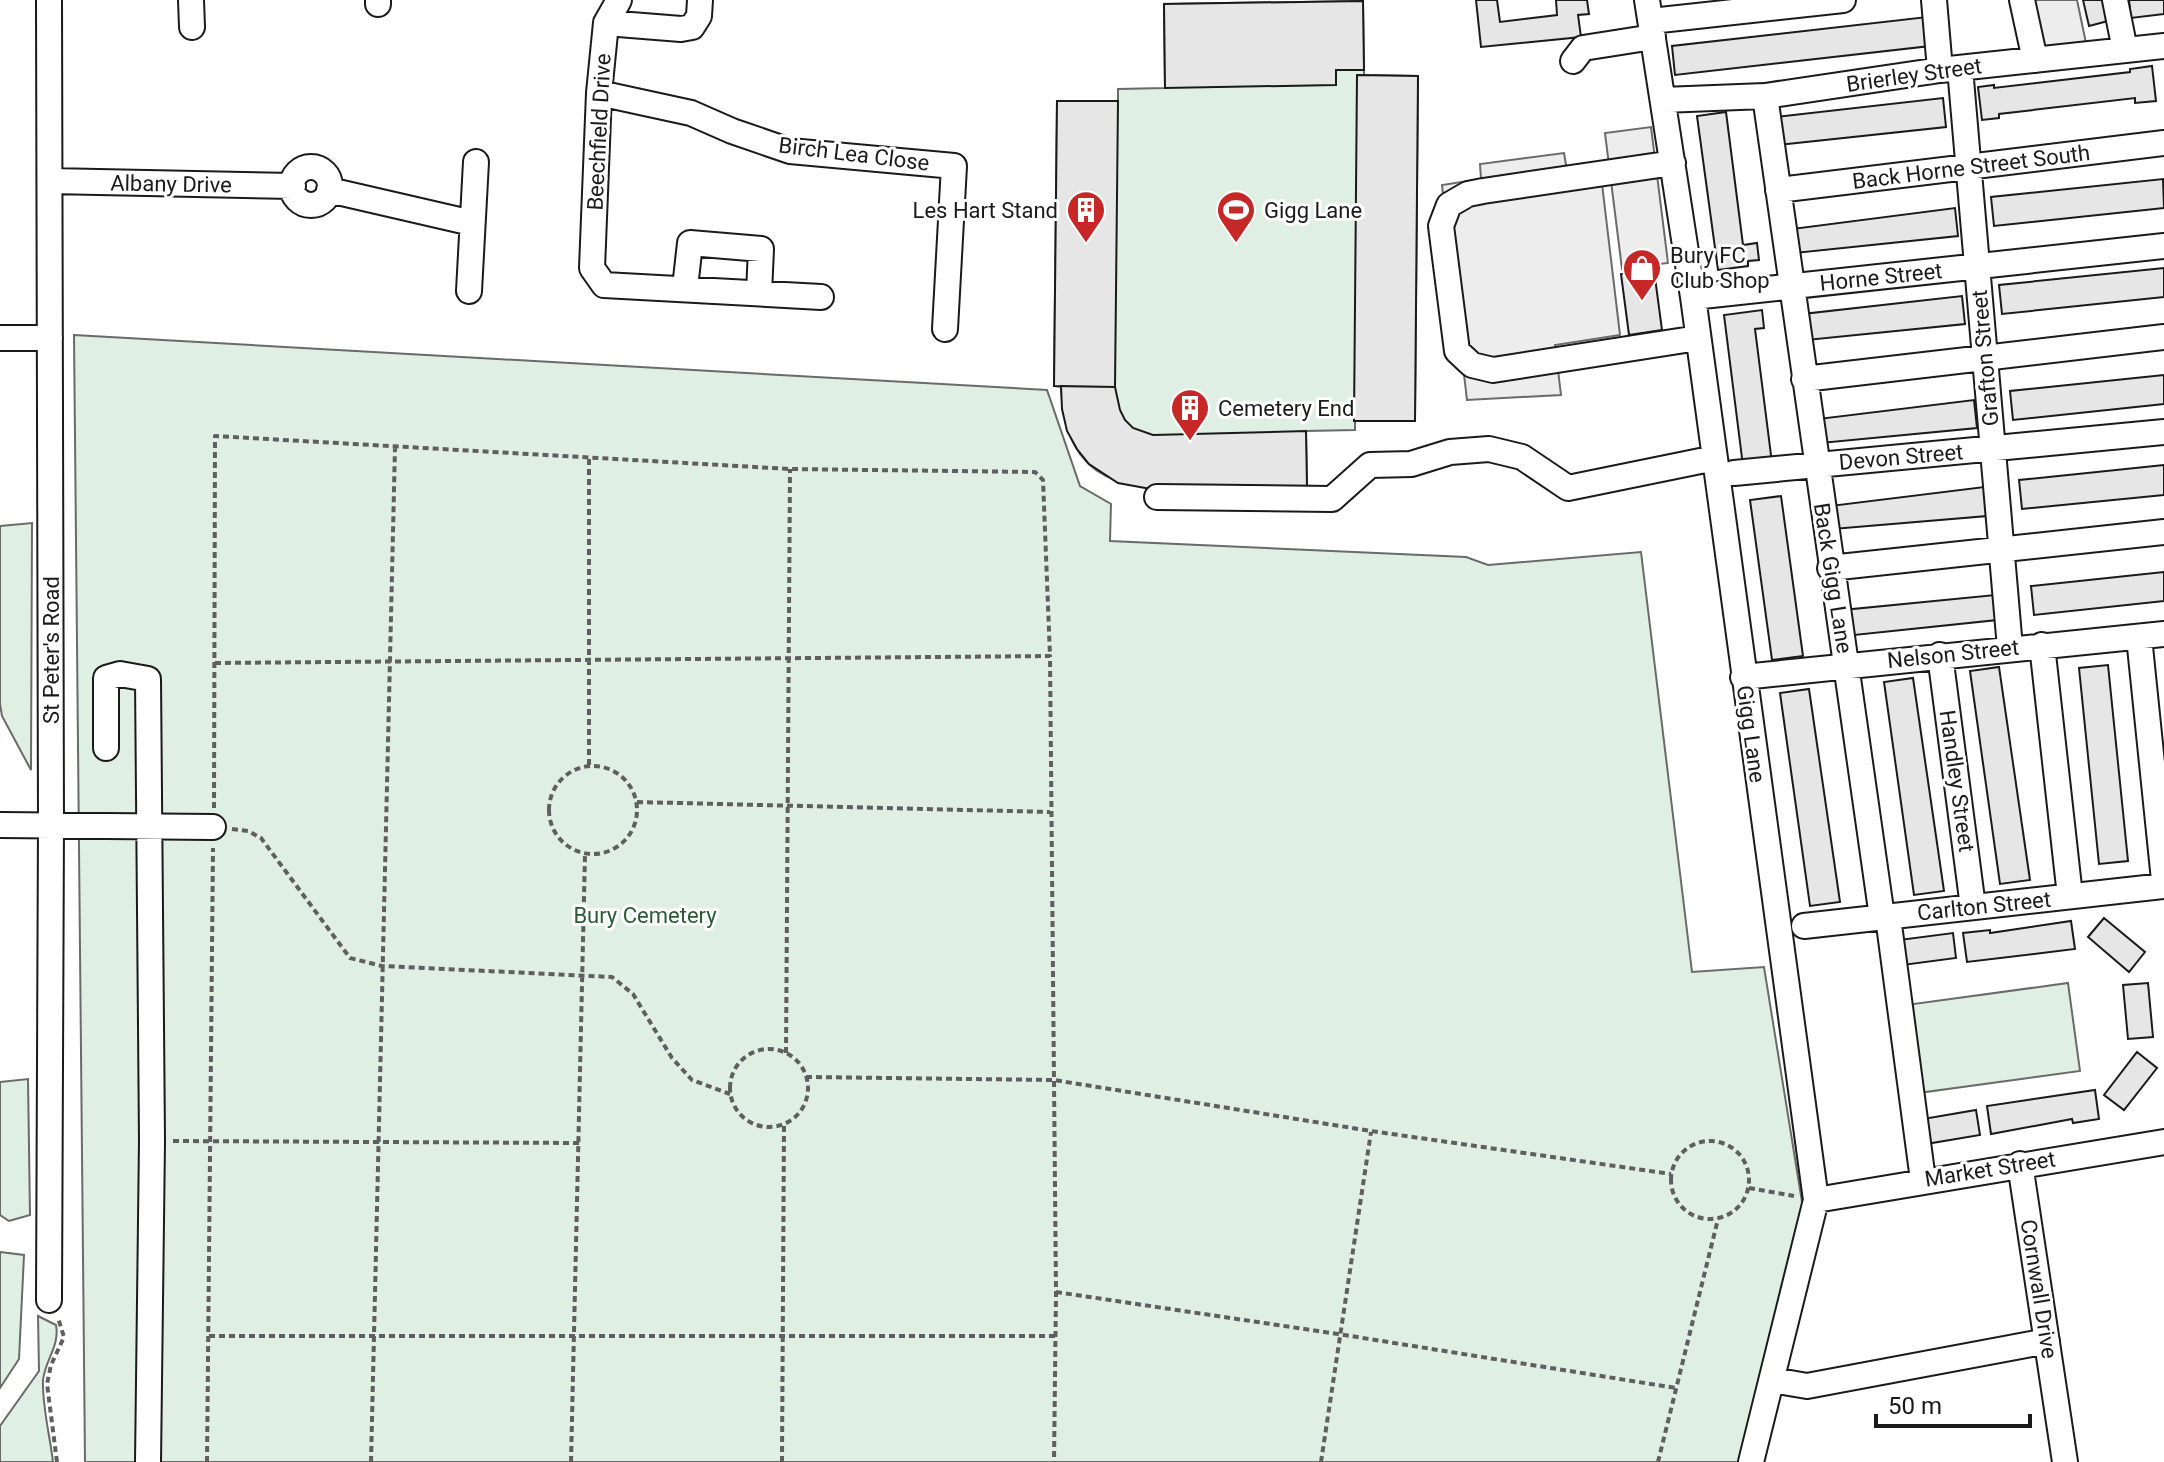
<svg xmlns="http://www.w3.org/2000/svg" width="2164" height="1462" font-family="Roboto,sans-serif">
  <style>
    .green { fill: #e0efe3; stroke: #6a6a6a; stroke-width: 2 }
    .parking { fill: #ededed; stroke: #6a6a6a; stroke-width: 2 }
    .building { fill: #e6e6e6; stroke: #1a1a1a; stroke-width: 2 }
    .lines { fill: none; stroke-linecap: round; stroke-linejoin: round }
    .minor-casing { stroke: #1a1a1a; stroke-width: 28 }
    .path { stroke: #5f5f5f; stroke-width: 4; stroke-dasharray: 6 4; stroke-linecap: butt }
    .minor { stroke: #fff; stroke-width: 24 }
    .labels { text-anchor: middle; dominant-baseline: central; stroke-width: 6; stroke-linejoin: round; paint-order: stroke }
    .street-label { font-size: 22px; fill: #1a1a1a; stroke: #fff }
    .poi-label { font-size: 22px; fill: #1a1a1a; stroke: #fff; text-anchor: start }
    .park-label { font-size: 22px; fill: #2b5a34; stroke: #fff }
  </style>
  <rect width="100%" height="100%" fill="#fff"/>
  <path class="green" d="M1363 1 1364 75 1418 76 1415 421H1355V430L1306 431 1307 487C1274 488 1241 488 1208 489 1126 490 1066 487 1061 387L1054 386 1057 101H1118V89L1165 88 1164 4Z
    M74 335 1047 390 1080 486 1111 504 1110 541 1466 557 1488 565 1641 552 1692 972 1764 967 1803 1208 1740 1462H85Z
    M32 523 31 770 2 716 0 704V526Z
    M2068 983 2080 1071 1918 1093 1906 1005Z
    M28 1079 30 1215 9 1221 0 1215V1082Z
    M0 1252 24 1255 19 1359 0 1388Z
    M38 1316 56 1325C60 1346 45 1360 43 1380 42 1406 50 1436 53 1462H0V1426L39 1371Z"/>
  <path class="parking" d="M2034 0H2077L2086 43 2042 47Z
    M1651 127 1668 263 1622 269 1605 133Z
    M1564 153 1567 171 1600 167 1620 335 1555 345 1561 395 1467 400 1442 185 1481 179 1480 164Z"/>
  <path class="building" d="M1476 0H1497L1500 22 1557 15 1556 0H1587L1589 14 1578 15 1581 37 1481 47Z
    M2083 0H2103L2108 21 2089 26Z
    M2129 0H2164V14L2131 18Z
    M1363 1 1364 70H1336V85L1165 88 1164 4Z
    M1927 17 1930 46 1675 75 1672 46Z
    M2152 66 2156 101 2135 103V98L1999 114V118L1982 120 1978 87 1994 85V88L2130 72V69Z
    M1357 75 1418 76 1415 421H1354Z
    M1943 98 1946 127 1778 145 1775 117Z
    M1057 101H1118L1115 387 1054 386Z
    M1726 112 1743 245 1757 243 1759 260 1748 261V266L1718 270 1697 116Z
    M2163 179 2164 208 1994 226 1991 197Z
    M1955 208 1958 236 1795 253 1792 229Z
    M2164 268V297L2002 314 1999 285Z
    M1654 270 1662 330 1629 335 1621 274Z
    M1962 296 1965 324 1807 340 1803 314Z
    M1762 310 1764 328 1755 329 1772 463 1743 466 1724 315Z
    M2164 375V404L2013 420 2010 391Z
    M1061 386 1115 387 1120 410 1125 420 1133 428 1153 435 1306 431 1307 487 1156 490 1118 483 1089 464 1077 449 1067 431 1062 409Z
    M1974 400 1977 428 1821 443 1818 419Z
    M2164 465V495L2022 509 2019 480Z
    M1984 487 1987 516 1833 529 1830 506Z
    M1781 496 1803 656 1772 660 1750 500Z
    M2164 572V601L2034 615 2031 586Z
    M1995 595 1997 620 1845 636 1843 610Z
    M2108 665 2128 861 2099 864 2079 668Z
    M1999 667 2030 880 2000 884 1970 671Z
    M1913 678 1944 891 1914 895 1884 682Z
    M1809 689 1840 902 1810 906 1780 693Z
    M2104 918 2145 952 2129 972 2088 937Z
    M2071 921 2075 949 1967 962 1963 933 1990 930V933Z
    M1953 933 1956 958 1903 965 1899 940Z
    M2148 983 2153 1037 2128 1039 2123 985Z
    M2137 1052 2157 1068 2124 1110 2104 1095Z
    M2095 1090 2099 1119 2073 1123 2072 1119 1991 1134 1987 1106Z
    M1976 1110 1980 1135 1926 1144 1923 1119Z"/>
  <g class="lines">
    <g class="minor-casing">
      <path id="minor" d="M191 0 192 27
        M619 0 606 23 599 93 592 268 604 285 821 297
        M1647 0 1693 297 1816 1200 1751 1462
        M1934 0 1940 70
        M2022 0 2035 60
        M2115 0 2125 50
        M378 4V0
        M1651 21 1843 0
        M606 23 681 29 692 27 699 16 700 0
        M1573 61 1583 48 1653 37
        M1960 68 2010 648
        M599 93 691 113 732 131 790 151 954 166 945 329
        M1765 96 1882 917
        M1663 100 1765 96 1940 70 2164 46
        M1673 163 1483 191 1468 194 1449 205 1441 226 1457 351 1472 365 1493 370 1698 338
        M292 186a19 19 0 1 1 38 0a19 19 0 1 1-38 0Z
        M50 181 293 186
        M329 190 472 223
        M1778 190 2164 143
        M685 288 690 243 761 249 759 293
        M469 291 476 162
        M1693 297 2164 246
        M0 338H50
        M1804 379 2164 337
        M1734 473 2164 432
        M1157 497 1332 499 1370 465 1411 464 1450 452 1489 449 1522 457 1568 488 1715 458
        M1830 568 2164 532
        M2139 637 2164 880
        M2042 645 2070 896
        M1940 655 1973 907
        M1743 677 2164 634
        M106 748V678L120 674 148 679 152 1141 148 1462
        M0 825 213 827
        M1888 917 1923 1180
        M1804 926 2164 886
        M2020 1164 2065 1462
        M1816 1200 2164 1142
        M49 1300 51 825 49 0
        M1772 1380 1807 1386 2047 1341"/>
    </g>
    <path class="path" d="M215 663 1050 656 1056 1292 1054 1462
      M589 765V457
      M549 810a44 44 0 1 1 88 0a44 44 0 1 1-88 0Z
      M637 802 1050 812
      M214 808 215 436 790 469 1035 472 1043 480 1050 656
      M232 829 248 831 261 838 350 958 382 966 612 977 633 994 672 1058 692 1080 730 1094
      M730 1088a39 39 0 1 1 78 0a39 39 0 1 1-78 0Z
      M786 1053 790 469
      M806 1077 1054 1080 1371 1131 1671 1174
      M1671 1180a39 39 0 1 1 78 0a39 39 0 1 1-78 0Z
      M173 1141 579 1143
      M1749 1188 1794 1196
      M1056 1292 1338 1334 1676 1388
      M209 1336H1055
      M57 1462 47 1384 51 1365 64 1337 58 1318
      M207 1462 213 848
      M371 1462 395 447
      M571 1462 585 854
      M782 1462 784 1124
      M1321 1462 1371 1132
      M1658 1462 1718 1219"/>
    <use href="#minor" class="minor"/>
  </g>
  <defs>
    <g id="building-pin" transform="scale(2)"><path d="M0 17L-7.5 6A9.5 9.5 0 1 1 7.5 6Z" fill="#c62828" stroke="#fff"/><path d="M-4-6H4V6H1V3H-1V6H-4ZM-2.5-4.3h1.7v1.8h-1.7ZM.8-4.3h1.7v1.8H.8ZM-2.5-1h1.7V.8h-1.7ZM.8-1h1.7V.8H.8Z" fill="#fff"/></g>
    <g id="stadium-pin" transform="scale(2)"><path d="M0 17L-7.5 6A9.5 9.5 0 1 1 7.5 6Z" fill="#c62828" stroke="#fff"/><path d="M0-5a6.5 5 0 1 0 0 10a6.5 5 0 1 0 0-10ZM-3.5-1.8h7v3.6h-7Z" fill="#fff"/></g>
    <g id="shop-pin" transform="scale(2)"><path d="M0 17L-7.5 6A9.5 9.5 0 1 1 7.5 6Z" fill="#c62828" stroke="#fff"/><path d="M-5-2.5h2.3a2.7 3.5 0 0 1 5.4 0H5L5.5 6h-11ZM-1.5-2.5h3a1.5 2.3 0 0 0-3 0Z" fill="#fff"/></g>
  </defs>
  <g fill-rule="evenodd">
    <use href="#building-pin" x="1086" y="210"/>
    <use href="#stadium-pin" x="1236" y="210"/>
    <use href="#shop-pin" x="1642" y="268"/>
    <use href="#building-pin" x="1190" y="408"/>
  </g>
  <g class="labels">
    <g class="street-label">
      <text transform="translate(1914 75) rotate(-8)">Brierley Street</text>
      <text transform="translate(599 132) rotate(-87)">Beechfield Drive</text>
      <text transform="translate(854 154) rotate(7)">Birch Lea Close</text>
      <text transform="translate(1971 167) rotate(-7)">Back Horne Street South</text>
      <text transform="translate(171 184) rotate(1)">Albany Drive</text>
      <text transform="translate(1881 277) rotate(-6)">Horne Street</text>
      <text transform="translate(1985 358) rotate(-95)">Grafton Street</text>
      <text transform="translate(1901 457) rotate(-5)">Devon Street</text>
      <text transform="translate(1833 578) rotate(81)">Back Gigg Lane</text>
      <text transform="translate(51 650) rotate(-90)">St Peter's Road</text>
      <text transform="translate(1953 654) rotate(-6)">Nelson Street</text>
      <text transform="translate(1751 734) rotate(82)">Gigg Lane</text>
      <text transform="translate(1957 781) rotate(82)">Handley Street</text>
      <text transform="translate(1984 906) rotate(-6)">Carlton Street</text>
      <text transform="translate(1990 1169) rotate(-9)">Market Street</text>
      <text transform="translate(2039 1289) rotate(81)">Cornwall Drive</text>
    </g>
    <g class="poi-label">
      <text x="1058" y="210" text-anchor="end">Les Hart Stand</text>
      <text x="1264" y="210">Gigg Lane</text>
      <text x="1670" y="255">Bury FC<tspan x="1670" dy="25">Club Shop</tspan></text>
      <text x="1218" y="408">Cemetery End</text>
    </g>
    <g class="park-label">
      <text x="645" y="915">Bury Cemetery</text>
    </g>
  </g>
  <path d="M1876 1414v12h154v-12" fill="none" stroke="#1a1a1a" stroke-width="4"/>
  <text x="1888" y="1414" font-size="24" fill="#1a1a1a" stroke="#ffffff" stroke-width="6" paint-order="stroke">50 m</text>
</svg>
